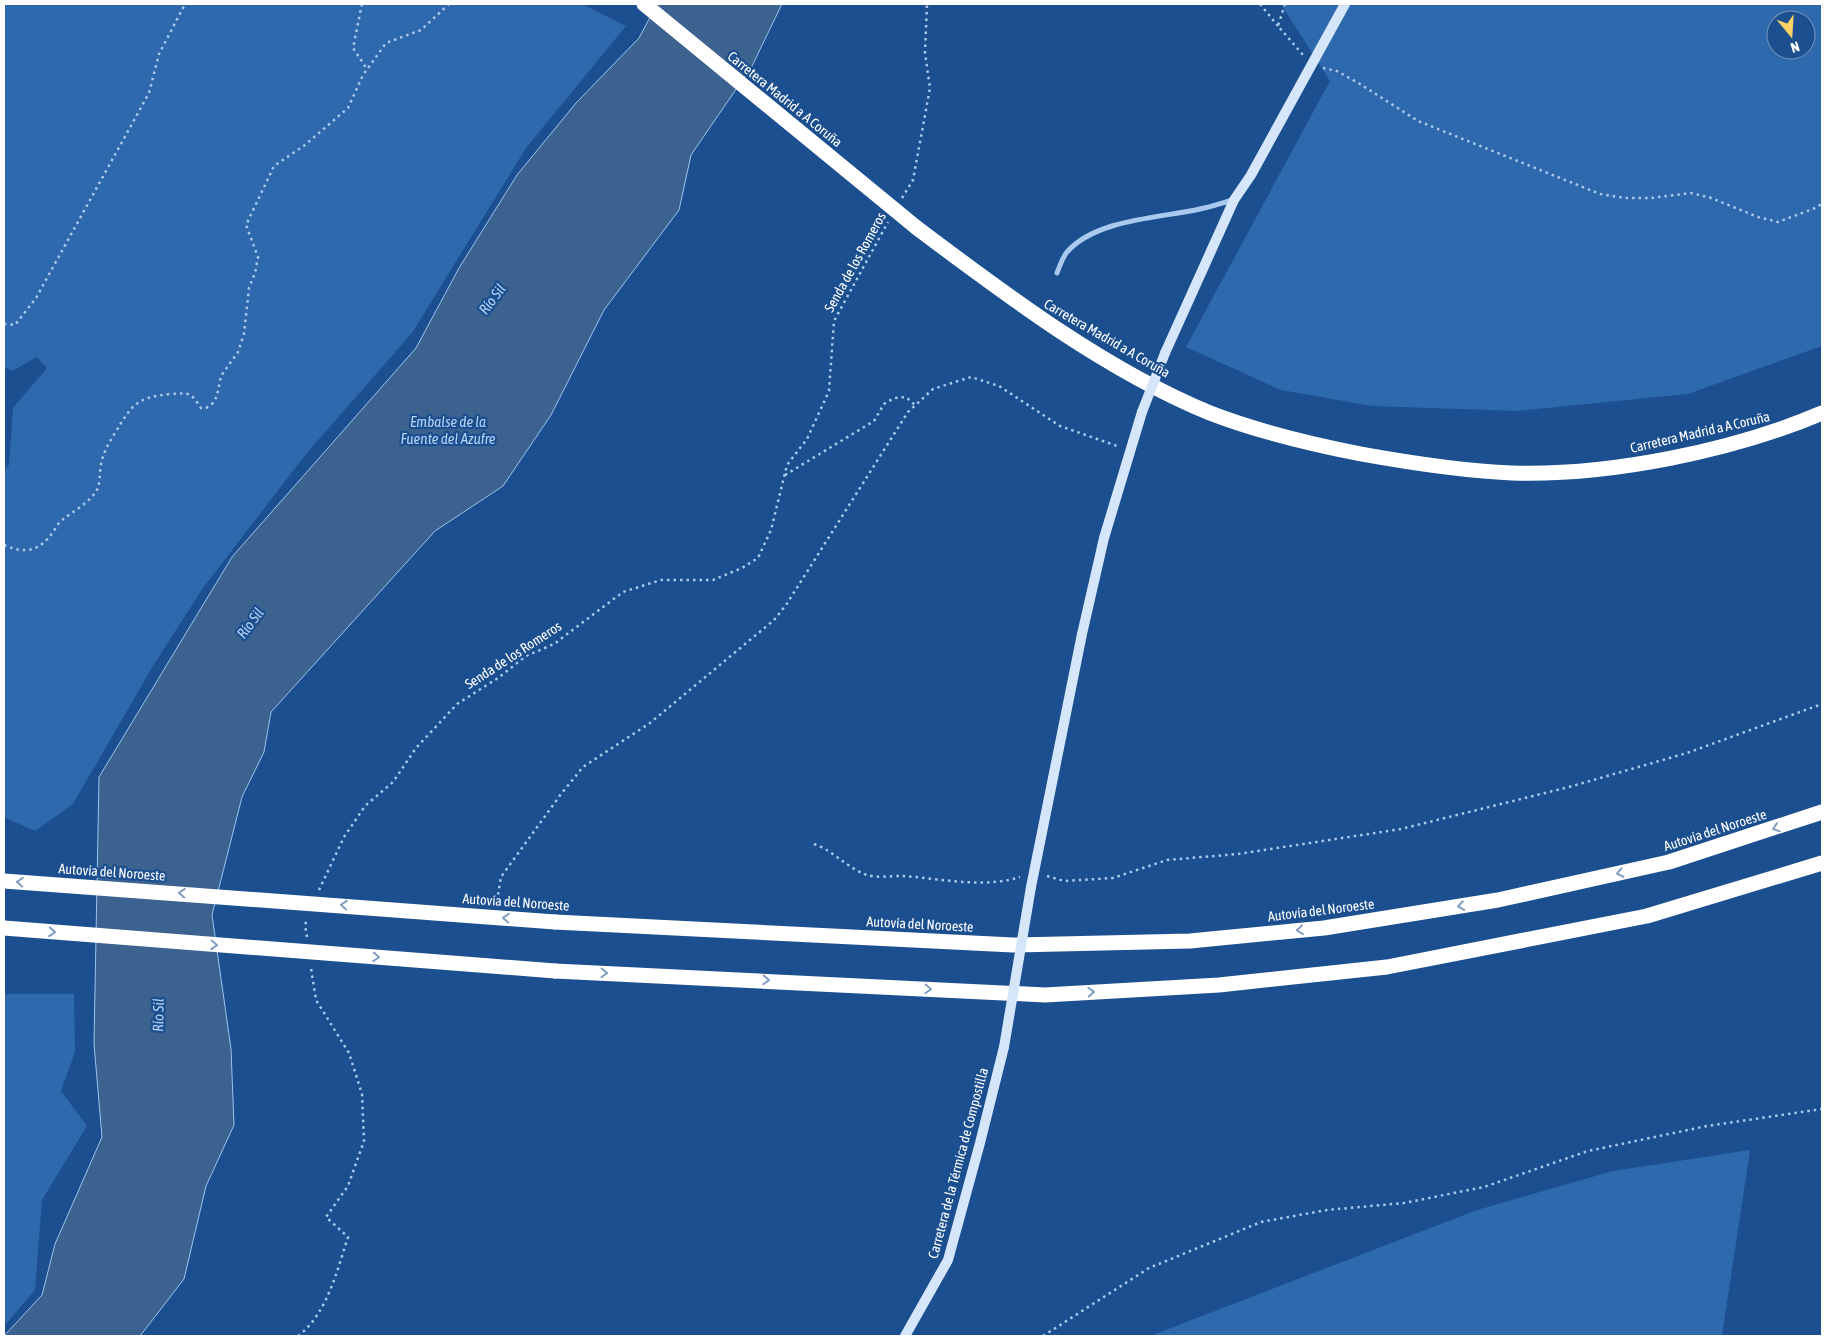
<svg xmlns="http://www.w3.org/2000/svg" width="1826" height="1340" font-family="'Asap Condensed',sans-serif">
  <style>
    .green { fill: #2e69ad; fill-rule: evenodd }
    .water { fill: #3c6290; stroke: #9cc4f0 }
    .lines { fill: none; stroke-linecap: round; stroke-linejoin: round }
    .path { stroke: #a9c9ee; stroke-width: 2.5; stroke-dasharray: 2.5 4; stroke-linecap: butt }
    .street { stroke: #a9c9ee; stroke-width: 5 }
    .secondary { stroke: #d6e6fa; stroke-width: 10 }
    .highway { stroke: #fff; stroke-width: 15 }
    .secondary-bridge { stroke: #d6e6fa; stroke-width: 10 }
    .highway-bridge { stroke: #fff; stroke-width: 15 }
    .oneway { stroke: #829ec1 }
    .labels { text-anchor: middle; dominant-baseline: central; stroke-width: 4.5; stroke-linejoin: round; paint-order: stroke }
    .street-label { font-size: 14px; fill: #fff; stroke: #1b4f8f }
    .water-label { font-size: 15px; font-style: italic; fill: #b5d3f5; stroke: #1b4f8f }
  </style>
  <rect width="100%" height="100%" fill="#1b4f8f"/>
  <path class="green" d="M4 4H582L626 26 526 148 412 333 306 454 203 588 153 666 73 804 35 831 4 817V470L9 465 13 408 47 368 37 357 12 371 4 367Z
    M1283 4H1822V346L1688 394 1517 411 1372 406 1281 390 1186 347 1330 81 1282 6ZM1776 20H1806V50H1776Z
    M4 994H74L75 1052 61 1091 87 1126 42 1200 35 1290 4 1326Z
    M1750 1150 1722 1336H1150L1477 1210 1613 1171Z"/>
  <path class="water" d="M657 4H782L752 66 691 155 679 210 604 310 551 415 503 486 435 531 271 712 264 752 242 797 212 915 231 1049 234 1125 206 1186 184 1279 140 1336H4L42 1295 55 1244 102 1137 94 1044 99 777 232 557 416 348 459 268 517 175 576 103 639 38Z"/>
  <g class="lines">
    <path class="path" d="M362 4 353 48 367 69
      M1260 4 1278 26
      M1285 4 1278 26 1303 55
      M1323 68 1337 71 1360 84 1418 121 1600 194 1625 198H1651L1691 193 1711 198 1758 217 1778 222 1818 207 1822 203
      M902 198 913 180 930 88 925 53 927 4
      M4 324 15 325 36 298 149 93 159 54 185 4
      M785 475 874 421 884 404 894 398 906 397 915 405
      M4 545C25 554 39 552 53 532 56 528 58 523 62 520 74 511 89 503 97 490 101 481 99 470 102 460 105 449 109 443 115 433 132 405 135 398 170 394 191 393 190 392 201 408H206L213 403 217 396 221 376 238 352 244 334 249 288 255 273 258 257 246 225 274 166 305 145 348 108 363 75 386 43 421 30 449 4
      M814 844C834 851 847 868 867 875 876 878 891 876 901 876 939 878 983 889 1020 877
      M1047 876 1064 881 1113 878 1167 860 1238 854 1401 829 1569 787 1687 753 1822 704
      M319 890 344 837 365 806 393 782 416 748 457 704 498 678 526 656 554 644 623 592 661 580H713L742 568 758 558 771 530 787 465 807 439 829 391 834 321 888 222
      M497 901 501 877 561 794 583 767 650 723 774 620 786 605 908 412 933 389 971 377 999 386 1060 426 1120 447
      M307 937 305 925 307 919
      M298 1336C327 1314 337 1271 348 1237L326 1217 348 1186 364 1141 362 1094 349 1053 316 1000 311 968
      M1043 1336 1149 1268 1261 1222 1327 1210 1404 1203 1484 1187 1588 1151 1707 1126 1822 1109"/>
    <path class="street" d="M1057 273C1060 266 1062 258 1067 252 1096 219 1160 218 1200 209 1211 207 1222 203 1233 200"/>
    <path class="secondary" d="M1165 353 1234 200 1251 175 1345 4
      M1031 887 1082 634 1104 538 1142 412
      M905 1336 948 1260 980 1143 1004 1047"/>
    <path class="highway" d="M917 228C1006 295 1107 371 1210 413 1259 432 1310 444 1361 454 1411 463 1462 471 1512 473 1609 476 1733 451 1822 413
      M555 922 1013 945 1190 941 1324 928 1498 900 1669 862 1822 812
      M555 971 1045 995 1219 985 1387 967 1647 916 1822 863"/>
    <path class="secondary-bridge" d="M1142 412 1165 353
      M1004 1047 1031 887"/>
    <path class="highway-bridge" d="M644 4 917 228
      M4 881 555 922
      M4 928 555 971"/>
  </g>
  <defs><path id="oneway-chevron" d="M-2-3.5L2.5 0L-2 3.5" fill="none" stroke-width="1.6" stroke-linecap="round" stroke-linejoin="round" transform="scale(1.25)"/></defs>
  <g class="oneway">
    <use href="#oneway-chevron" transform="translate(1776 828) rotate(162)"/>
    <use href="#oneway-chevron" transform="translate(1620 873) rotate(168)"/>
    <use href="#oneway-chevron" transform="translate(20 882) rotate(-176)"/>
    <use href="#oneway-chevron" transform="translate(182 893) rotate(-176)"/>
    <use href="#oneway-chevron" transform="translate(344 905) rotate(-176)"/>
    <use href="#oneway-chevron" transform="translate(1461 906) rotate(171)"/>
    <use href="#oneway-chevron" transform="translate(506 918) rotate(-176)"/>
    <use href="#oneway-chevron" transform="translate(1300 930) rotate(174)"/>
    <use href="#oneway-chevron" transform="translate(52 932) rotate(5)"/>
    <use href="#oneway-chevron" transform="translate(214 945) rotate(4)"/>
    <use href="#oneway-chevron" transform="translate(376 957) rotate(4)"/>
    <use href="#oneway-chevron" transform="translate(604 973) rotate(2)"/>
    <use href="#oneway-chevron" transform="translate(766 980) rotate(3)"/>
    <use href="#oneway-chevron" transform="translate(928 989) rotate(3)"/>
    <use href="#oneway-chevron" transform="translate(1091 992) rotate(-3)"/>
  </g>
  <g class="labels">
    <g class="street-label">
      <text transform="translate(785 99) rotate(39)">Carretera Madrid a A Coruña</text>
      <text transform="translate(855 262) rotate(-61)">Senda de los Romeros</text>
      <text transform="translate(1107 338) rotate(30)">Carretera Madrid a A Coruña</text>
      <text transform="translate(1700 432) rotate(-13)">Carretera Madrid a A Coruña</text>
      <text transform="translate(513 655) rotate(-33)">Senda de los Romeros</text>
      <text transform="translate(1715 830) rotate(-18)">Autovía del Noroeste</text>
      <text transform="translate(112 872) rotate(4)">Autovía del Noroeste</text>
      <text transform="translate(516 902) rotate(4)">Autovía del Noroeste</text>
      <text transform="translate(1321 910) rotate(-7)">Autovía del Noroeste</text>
      <text transform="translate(920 924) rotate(3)">Autovía del Noroeste</text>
      <text transform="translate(958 1163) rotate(-75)">Carretera de la Térmica de Compostilla</text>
    </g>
    <g class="water-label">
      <text transform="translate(492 299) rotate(-53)">Río Sil</text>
      <text x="448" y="421">Embalse de la<tspan x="448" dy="17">Fuente del Azufre</tspan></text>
      <text transform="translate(250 623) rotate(-53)">Río Sil</text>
      <text transform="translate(158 1015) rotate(-89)">Río Sil</text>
    </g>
  </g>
  <rect width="1826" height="1340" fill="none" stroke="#ffffff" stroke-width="10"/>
  <g transform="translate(1791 35) rotate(162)"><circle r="24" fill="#1b4f8f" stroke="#7695bc"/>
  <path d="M0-4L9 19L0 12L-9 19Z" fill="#ffd166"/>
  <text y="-8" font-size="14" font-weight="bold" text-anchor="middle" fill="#ffffff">N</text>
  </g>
</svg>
